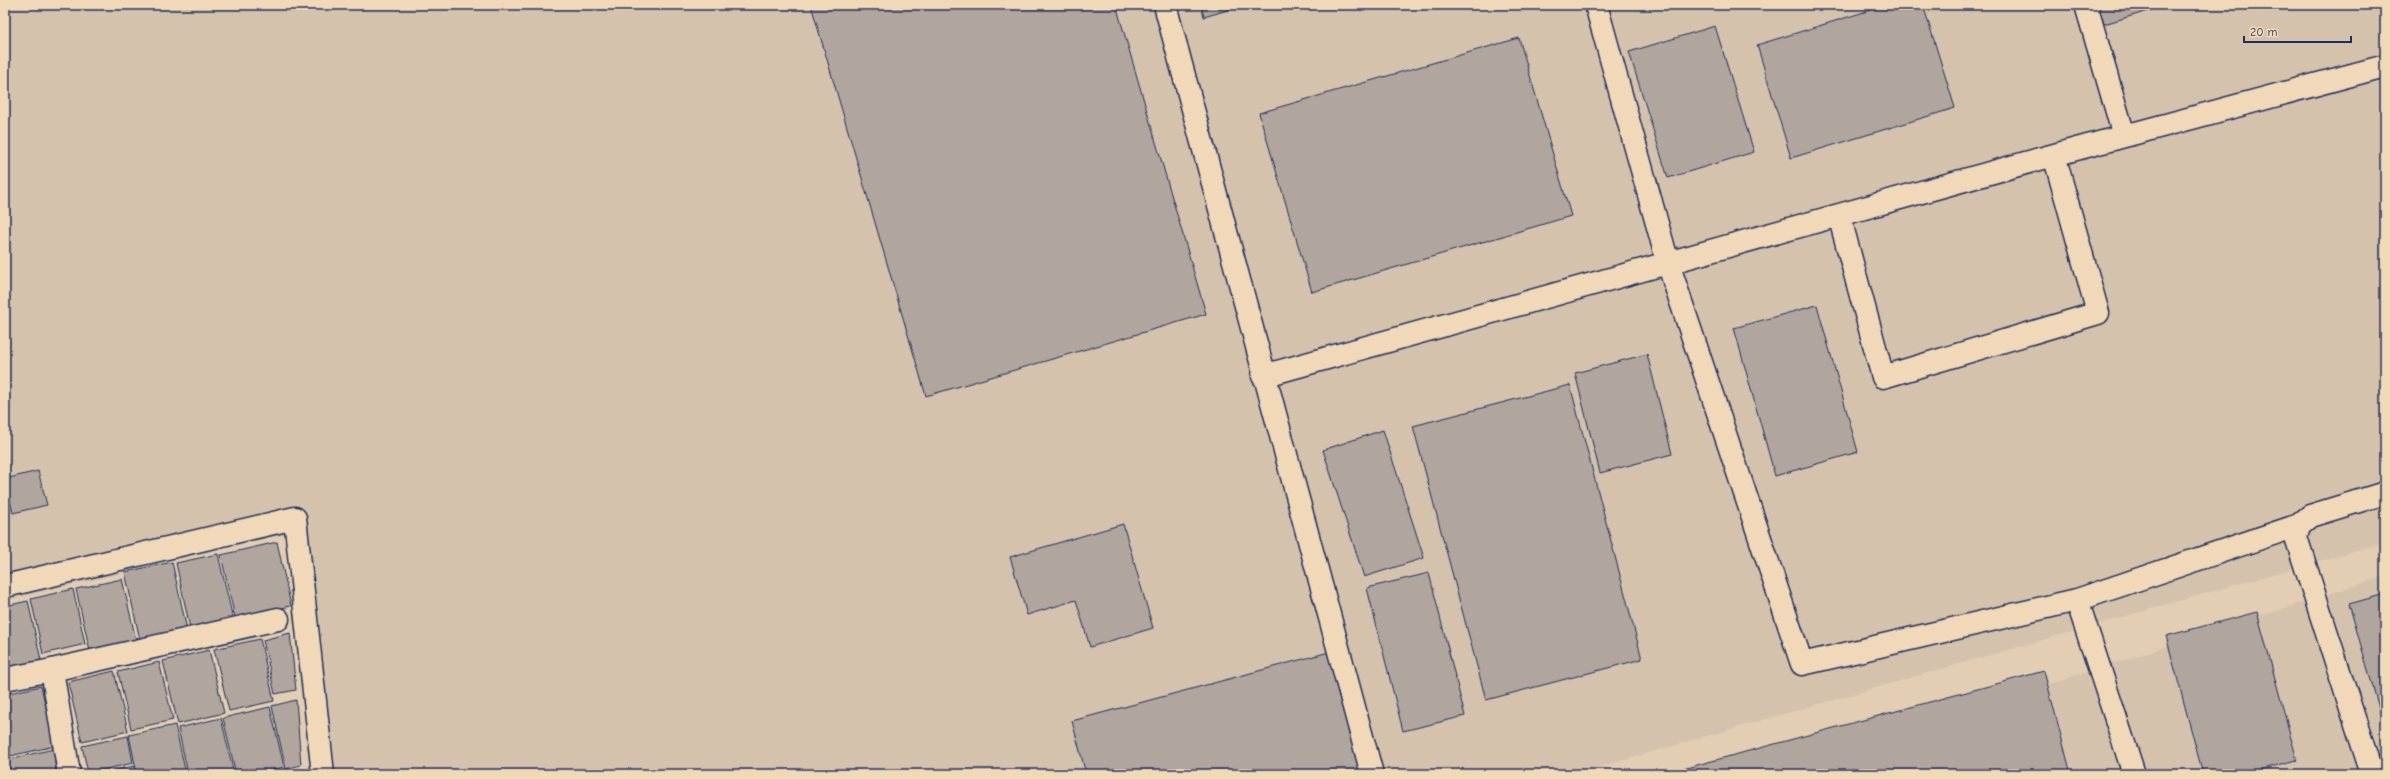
<svg xmlns="http://www.w3.org/2000/svg" width="2390" height="779" font-family="'Comic Neue',sans-serif">
  <style>
    .built { fill: #d4c2ad }
    .building { fill: #b1a69e; stroke: #1b2f5e }
    .lines { fill: none; stroke-linecap: round; stroke-linejoin: round }
    .minor-casing { stroke: #1b2f5e; stroke-width: 25 }
    .minor { stroke: #f0d8b8; stroke-width: 22 }
  </style>
  <rect width="100%" height="100%" fill="#e3ceb3"/>
  <filter id="ink" filterUnits="userSpaceOnUse"><feTurbulence type="fractalNoise" baseFrequency=".025" numOctaves="2"/><feDisplacementMap in="SourceGraphic" scale="8" xChannelSelector="R" yChannelSelector="G"/><feConvolveMatrix kernelMatrix="1 2 1 2 8 2 1 2 1" color-interpolation-filters="sRGB"/></filter>
  <g filter="url(#ink)">
    <path class="built" d="M5 5H2385V542L1575 774H310L286 534 5 601Z
      M2385 576V774H1770Z"/>
    <path class="building" d="M811 5H1116L1206 314 926 396Z
      M1201 5H1245L1204 17Z
      M1887 5H1923L1955 108 1791 158 1757 45Z
      M2098 5H2169L2104 24Z
      M1715 26 1754 152 1668 178 1629 52Z
      M1519 38 1571 216 1312 292 1259 113Z
      M1817 305 1858 452 1775 476 1734 328Z
      M1647 354 1672 454 1600 473 1575 373Z
      M1570 385 1642 659 1486 700 1413 426Z
      M1383 430 1424 558 1364 577 1323 450Z
      M38 471 47 505 13 513 5 479Z
      M1123 524 1153 628 1090 647 1076 600 1027 615 1010 557Z
      M277 542 291 606 235 618 221 555Z
      M218 554 233 619 190 628 176 563Z
      M172 562 187 630 140 640 125 572Z
      M1429 573 1465 716 1403 731 1367 588Z
      M122 579 136 640 90 651 76 589Z
      M73 589 85 644 43 654 31 599Z
      M2385 594V729L2349 604Z
      M28 601 41 660 10 667 5 645V606Z
      M2257 612 2297 760 2244 774H2203L2166 636Z
      M290 633 296 690 275 694 263 640Z
      M260 639 274 701 229 711 214 649Z
      M209 650 224 713 178 724 163 661Z
      M1333 651 1366 774H1086L1072 721Z
      M159 662 173 720 131 729 118 672Z
      M114 671 128 731 82 742 68 682Z
      M2044 671 2071 774H1664Z
      M41 686 55 746 10 756 5 736V694Z
      M296 700 301 765 286 769 272 706Z
      M270 707 284 767 252 774H236L223 718Z
      M221 718 234 774H188L178 728Z
      M175 725 186 774H137L129 735Z
      M128 736 133 763 88 773 82 746Z
      M54 749 56 774H10L9 759Z
      M134 766 136 774H99Z"/>
    <g class="lines">
      <g class="minor-casing">
        <path id="minor" d="M1165 5 1372 774
          M1596 5 1668 263 1802 664 2077 600 2299 525
          M2086 5 2124 136
          M1839 215 1883 377 2098 313 2054 155
          M1263 376 2054 155 2385 66
          M5 586 295 518 323 774
          M2077 600 2134 774
          M52 670 278 619
          M5 679 52 670 69 774
          M2372 774 2296 537 2299 525 2310 516 2385 493"/>
      </g>
      <use href="#minor" class="minor"/>
    </g>
  </g>
  <rect width="2390" height="779" fill="none" stroke="#f0d8b8" stroke-width="20"/>
  <rect x="10" y="10" width="2370" height="759" fill="none" stroke="#1b2f5e" stroke-width="1.5" filter="url(#ink)"/>
  <path d="M2244 36v6h107v-6" fill="none" stroke="#1b2f5e" stroke-width="2"/>
  <text x="2250" y="36" font-size="12" fill="#1b2f5e" stroke="#f0d8b8" stroke-width="3" paint-order="stroke">20 m</text>
</svg>
